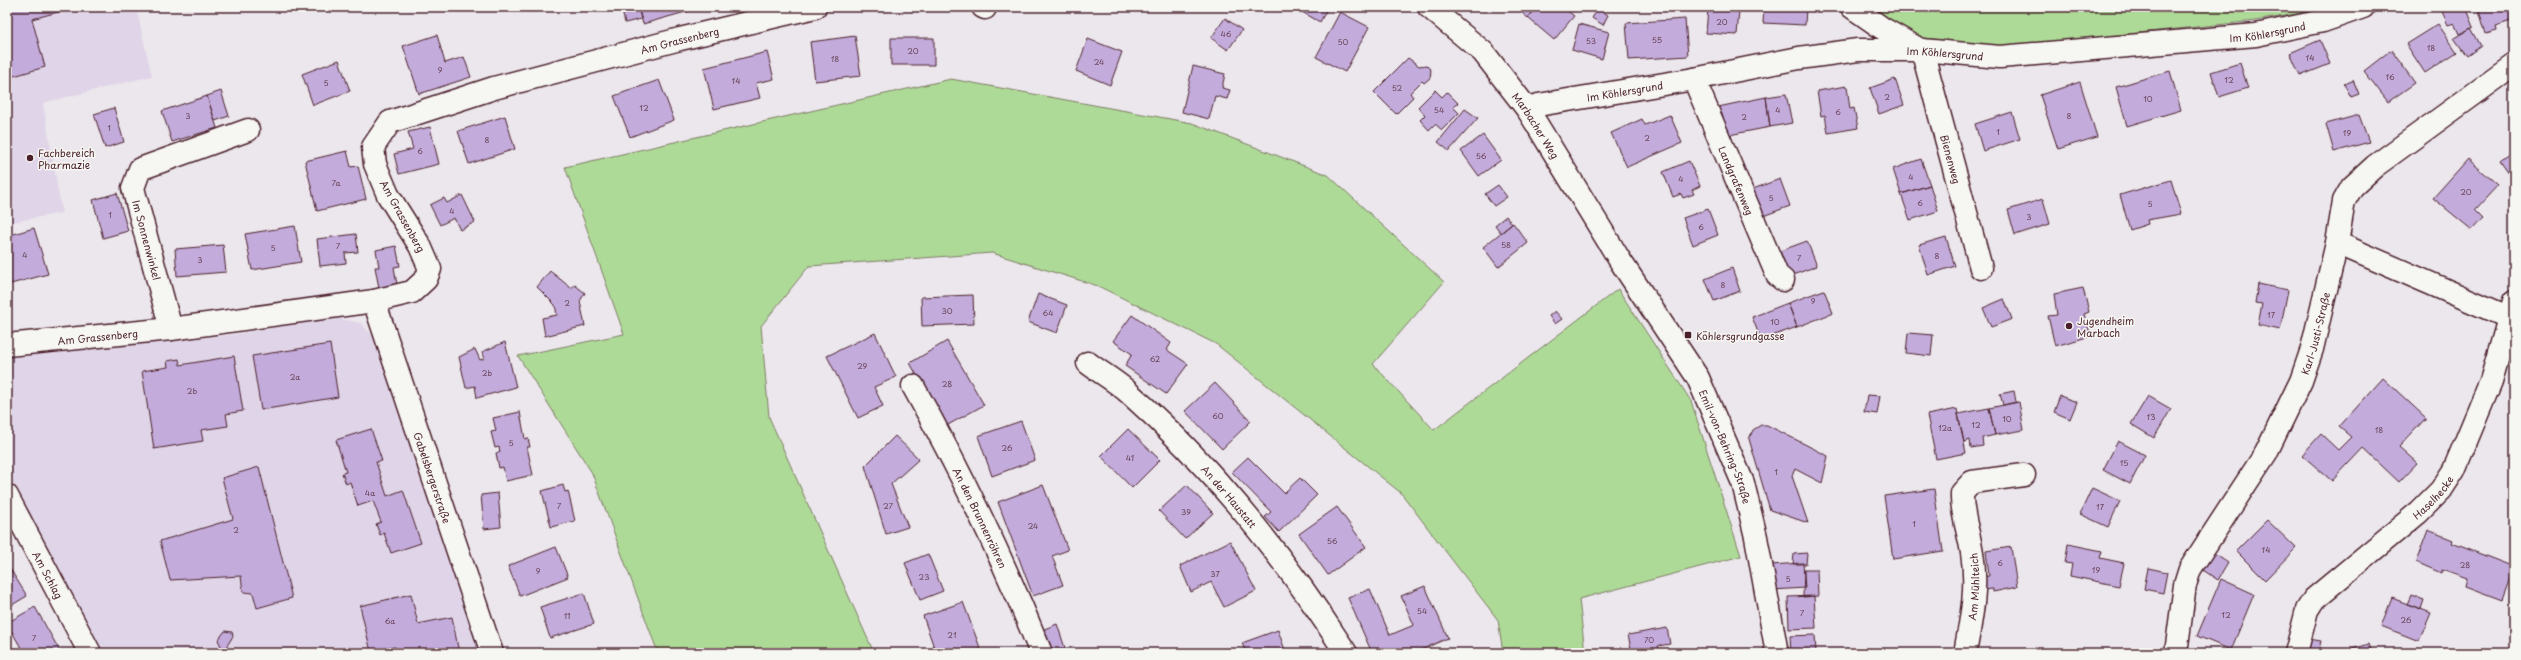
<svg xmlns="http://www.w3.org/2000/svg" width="2521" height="660" font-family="'Playpen Sans',sans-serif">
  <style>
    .built { fill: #e0d5e8 }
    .green { fill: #aeda98; stroke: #7c7c62 }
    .building { fill: #c3acdb; stroke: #4a1f2b }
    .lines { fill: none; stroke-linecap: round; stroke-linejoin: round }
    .minor-casing { stroke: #4a1f2b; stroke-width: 25 }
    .major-casing { stroke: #4a1f2b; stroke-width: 25 }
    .minor { stroke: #f6f6f2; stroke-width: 22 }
    .major { stroke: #f6f6f2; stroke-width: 22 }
    .poi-dot { fill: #4a1f2b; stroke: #f6f6f2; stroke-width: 1.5 }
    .labels { text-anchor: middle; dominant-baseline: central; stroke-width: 3; stroke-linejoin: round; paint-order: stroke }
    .number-label { font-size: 8px; fill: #684257 }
    .street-label { font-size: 10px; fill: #4a1f2b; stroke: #f6f6f2 }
    .poi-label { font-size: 10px; fill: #4a1f2b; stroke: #f6f6f2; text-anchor: start }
  </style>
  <rect width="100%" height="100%" fill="#ece7ed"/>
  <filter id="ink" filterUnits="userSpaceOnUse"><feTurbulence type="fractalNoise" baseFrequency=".025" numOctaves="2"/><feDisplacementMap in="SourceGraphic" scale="8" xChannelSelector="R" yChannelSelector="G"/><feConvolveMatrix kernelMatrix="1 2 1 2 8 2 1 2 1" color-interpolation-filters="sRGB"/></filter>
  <g filter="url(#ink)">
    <path class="built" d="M7 7H136L152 76 43 103 62 213 7 223Z
      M333 317 360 323 377 339 482 653H101L7 475V357L237 334Z"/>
    <path class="green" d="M1866 7H2320L2296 14 2255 21 2001 47 1925 38 1887 22Z
      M951 79 1192 123 1328 175 1444 282 1373 364 1434 430 1618 289 1691 401 1741 556 1579 599 1585 653H1503L1498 620 1401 493 1216 344 1098 286 992 253 809 266 761 326 769 417 874 653H658L592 473 518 356 624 334 565 167Z"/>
    <path class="building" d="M7 7H77L32 19 45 67 7 78Z
      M621 7H638L641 19 625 23Z
      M638 7H688L689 11 643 24Z
      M1293 7H1328L1320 22Z
      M1515 7H1537L1528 18Z
      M1537 7H1563L1574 16 1554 40 1528 18Z
      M1764 7H1806L1805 25 1763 23Z
      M2440 7H2466L2474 27 2459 34 2454 23 2448 25Z
      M2478 7H2514V20L2496 26 2497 31 2486 34Z
      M1598 9 1608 15 1603 25 1592 18Z
      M1708 9 1739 11 1737 35 1706 33Z
      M1340 12 1369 27 1345 72 1316 57Z
      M1225 18 1242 30 1228 50 1211 38Z
      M1685 19 1688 56 1629 60 1626 23Z
      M1579 24 1609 32 1602 59 1572 50Z
      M2438 24 2457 52 2425 73 2406 44Z
      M2471 28 2481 46 2467 56 2454 38Z
      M437 35 445 63 464 57 471 77 419 94 403 46Z
      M855 36 861 76 815 81 810 42Z
      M891 38H934V65H891Z
      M1088 39 1122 52 1110 85 1076 71Z
      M2320 40 2330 64 2300 76 2290 53Z
      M2391 50 2415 83 2388 102 2364 71Z
      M767 52 774 79 756 83 760 98 714 109 704 68Z
      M1408 58 1419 66 1426 65 1431 70 1430 78 1424 83 1422 81 1410 93 1413 97 1396 114 1374 92Z
      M339 60 350 91 313 105 302 74Z
      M2240 63 2248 88 2219 97 2211 72Z
      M1193 66 1225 74 1222 88 1230 90 1227 99 1215 96 1209 119 1182 112Z
      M2170 71 2181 110 2127 126 2116 87Z
      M1895 79 1904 105 1879 114 1870 88Z
      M659 80 674 120 630 137 614 96Z
      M2353 80 2359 94 2351 97 2344 84Z
      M2080 82 2097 137 2058 149 2040 95Z
      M1847 86 1850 109 1854 108 1858 128 1828 133 1825 115 1821 116 1817 91Z
      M1435 90 1442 97 1447 92 1458 103 1453 107 1459 113 1442 130 1435 124 1429 130 1420 120 1425 115 1418 107Z
      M221 91 229 116 215 121 207 96Z
      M1786 94 1792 123 1770 127 1766 97Z
      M207 96 217 128 172 142 162 111Z
      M1766 97 1770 127 1724 136 1718 107Z
      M114 108 124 142 105 148 94 114Z
      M1465 109 1478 118 1449 151 1438 142Z
      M2012 112 2020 139 1983 151 1975 124Z
      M1670 115 1682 143 1627 167 1611 133 1642 119 1645 125Z
      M2359 115 2369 142 2334 152 2326 124Z
      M505 116 515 149 469 164 458 131Z
      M430 127 439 164 399 174 394 154 413 149 408 132Z
      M1483 135 1501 160 1479 176 1461 151Z
      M2514 150V180L2500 160Z
      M347 151 351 167 358 166 366 199 317 211 305 161Z
      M1921 159 1930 185 1901 194 1893 169Z
      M2468 159 2498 185 2475 210 2483 218 2472 230 2433 198Z
      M1689 161 1700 186 1692 190 1694 194 1683 198 1681 194 1673 197 1663 172Z
      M1780 179 1790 206 1763 216 1753 189Z
      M2171 180 2181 214 2147 220 2148 224 2130 230 2120 195Z
      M1498 185 1507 197 1494 206 1485 194Z
      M1930 185 1938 211 1910 220 1901 194Z
      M117 193 128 231 103 238 93 200Z
      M462 195 475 222 460 230 454 218 440 225 430 205 444 198 447 203Z
      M2043 199 2050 224 2015 235 2008 210Z
      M1708 209 1718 235 1693 245 1683 218Z
      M1506 216 1512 224 1501 233 1495 225Z
      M1513 223 1528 243 1498 267 1483 247Z
      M295 226 301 262 252 270 245 234Z
      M34 228 48 274 7 285V236Z
      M356 234 358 252 345 253 346 263 320 266 317 239Z
      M1946 237 1955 266 1928 275 1919 245Z
      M1807 241 1817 266 1790 276 1780 251Z
      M223 245 226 272 177 276 175 249Z
      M396 246 400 266 394 267 397 285 379 288 375 267H379L376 250Z
      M1732 268 1740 291 1714 301 1705 279Z
      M550 271 571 288 575 285 585 293 580 301 585 326 545 336 542 318 557 315 555 305 537 287Z
      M2258 284 2288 290 2280 330 2258 325 2262 304 2255 303Z
      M2083 288 2089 312 2084 314 2091 336 2055 346 2048 316 2057 315 2054 294Z
      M1824 290 1833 313 1797 327 1788 303Z
      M1038 294 1067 305 1057 333 1028 322Z
      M973 295 974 324 922 326 921 297Z
      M2004 299 2012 319 1991 327 1983 308Z
      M1788 303 1797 327 1761 340 1752 317Z
      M1555 311 1562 319 1555 324 1549 316Z
      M1132 315 1171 343 1167 350 1188 364 1166 394 1125 366 1132 354 1113 341Z
      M875 333 896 377 874 387 883 406 858 418 827 356Z
      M1908 333 1933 335 1931 356 1906 353Z
      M947 341 984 405 946 426 910 363Z
      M505 342 516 387 477 398 475 386 466 388 459 357 475 349 480 360 485 358 482 352Z
      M330 344 338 397 261 410 252 356Z
      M234 356 243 411 226 414 228 426 201 430 203 441 154 449 142 371 168 367 167 361 179 359 180 365Z
      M2383 378 2426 418 2399 447 2417 463 2399 482 2363 448 2332 481 2302 455 2321 434 2338 450 2351 437 2339 427Z
      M1215 383 1251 421 1222 449 1185 411Z
      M2014 391 2016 402 2003 405 2000 394Z
      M1867 395 1880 396 1877 414 1864 412Z
      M2060 396 2077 402 2070 419 2054 412Z
      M2148 396 2171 409 2154 438 2131 424Z
      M2019 402 2024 430 1995 435 1989 408Z
      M1989 408 1995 435 1982 438 1983 446 1971 448 1970 440 1964 442 1958 414Z
      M1957 409 1966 453 1936 459 1927 415Z
      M520 412 525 439 528 438 530 447H527L533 475 506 481 503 467 499 468 496 453 500 452 499 447 495 448 491 432 496 431 493 418Z
      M1021 421 1035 460 992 476 978 436Z
      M1761 425H1767L1828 456 1822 483 1795 469 1792 476 1808 523 1770 510 1749 439 1753 430Z
      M371 429 382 461 376 462 387 496 403 490 421 543 391 553 384 533 380 535 376 524 381 522 373 501 358 506 350 482 346 484 342 473 346 472 336 440Z
      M1128 429 1160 460 1132 488 1101 456Z
      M895 436 919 459 891 484 908 527 886 534 865 466Z
      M2118 441 2145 455 2130 484 2103 470Z
      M1248 457 1284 493 1300 478 1317 495 1279 532 1265 517 1271 512 1232 472Z
      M259 467 292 598 257 608 253 593 243 592 241 576 170 580 160 541 233 519 222 478Z
      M563 485 565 492 568 491 575 521 551 527 542 491Z
      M1043 485 1068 550 1052 556 1063 585 1033 596 998 502Z
      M1187 485 1213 513 1185 539 1159 511Z
      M2092 488 2120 501 2108 527 2080 514Z
      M1934 489 1943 551 1893 559 1884 496Z
      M498 493 501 527 484 529 481 495Z
      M1337 507 1366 547 1328 575 1299 534Z
      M2267 520 2296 548 2265 580 2236 551Z
      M2428 530 2453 540 2452 543 2514 567 2502 600 2465 586 2467 578 2442 569 2441 573 2416 562Z
      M1230 541 1256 591 1224 607 1211 582 1191 592 1180 566Z
      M2068 544 2102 551 2100 558 2124 563 2119 586 2070 576 2072 564 2065 563Z
      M556 547 568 577 520 596 508 566Z
      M2011 547 2017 587 1993 592V589L1981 590 1980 577 1989 576 1986 551Z
      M1807 553 1806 564H1793L1794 554Z
      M2214 553 2228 563 2218 580 2203 570Z
      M928 554 943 591 920 600 905 563Z
      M1803 563 1805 588 1772 590 1770 565Z
      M7 564 27 596 7 608Z
      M2148 568 2167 572 2163 593 2144 589Z
      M1804 570H1817L1818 596 1803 597Z
      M2221 579 2254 594 2231 650 2197 636Z
      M1425 586 1448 638 1414 653H1372L1348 598 1370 589 1390 635 1414 625 1401 596Z
      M584 593 594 624 550 638 540 607Z
      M411 594 418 624 452 617 459 653H397L395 647 371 652 360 606Z
      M2411 595 2424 600 2421 609 2407 604Z
      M1814 596 1816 628 1789 629 1788 597Z
      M2392 598 2431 613 2419 641 2381 626Z
      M963 602 982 653H936L923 616Z
      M35 607 61 653H24L7 623Z
      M1057 624 1065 648 1050 653 1042 630Z
      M1667 628 1670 644 1658 646 1660 653H1632L1628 635Z
      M1278 630 1286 653H1246L1242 643Z
      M225 631 232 632 233 636 225 649 222 648 218 640Z
      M1815 635 1816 653H1791L1790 636Z
      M2309 639 2321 641 2318 653H2307Z
      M2368 644 2371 653H2344L2352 649Z
      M207 648 210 653H199Z
      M614 649 616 653H601Z"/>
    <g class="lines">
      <g class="minor-casing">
        <g id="minor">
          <path d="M983 7 985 8"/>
          <path d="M1852 7 1882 28 1917 48"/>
          <path id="s1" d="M1922 50 1981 268"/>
          <path id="s2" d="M1694 79 1777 275 1783 280"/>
          <path id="s3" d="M1528 110 1538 105 1694 79 1799 58 1858 50H1922L2000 57 2256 35 2323 21 2363 7"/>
          <path d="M2337 243 2510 318"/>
          <path id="s4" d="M374 301 492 653"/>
          <path d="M171 329 133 188 140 169 248 130"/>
          <path id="s5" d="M7 345 171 329 374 301 412 292 426 279 430 269 420 246 388 195 375 164 373 147 390 122 494 88 680 39 815 7"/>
          <path id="s6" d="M1088 363C1101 373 1117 382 1129 393 1214 468 1285 558 1346 653"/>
          <path id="s7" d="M913 386C961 472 1004 561 1041 653"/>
          <path id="s8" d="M7 496 90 653"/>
          <path id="s9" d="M1965 653C1971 620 1978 587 1972 553 1969 532 1961 513 1962 493L1972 482 2024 475"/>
          <path id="s10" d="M2176 653 2185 585 2190 569 2266 453 2301 381 2312 349 2337 243 2344 201 2352 187 2375 166 2514 65"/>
          <path id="s11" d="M2296 653 2307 610 2314 599 2419 512 2441 490 2454 470 2491 381 2514 301"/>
        </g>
      </g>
      <g class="major-casing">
        <g id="major">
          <path id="s12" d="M1429 7 1483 52 1528 110 1621 262 1698 378 1743 483 1756 537 1777 653"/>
        </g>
      </g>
      <use href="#minor" class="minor"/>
      <use href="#major" class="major"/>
    </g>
  </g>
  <g class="poi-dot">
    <circle cx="30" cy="158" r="4"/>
    <circle cx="2069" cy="326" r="4"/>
    <rect x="1684" y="331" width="8" height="8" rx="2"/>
  </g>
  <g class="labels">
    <g class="number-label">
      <text x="1722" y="22">20</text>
      <text x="1226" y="34">46</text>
      <text x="1657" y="40">55</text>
      <text x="1591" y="41">53</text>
      <text x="1343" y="42">50</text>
      <text x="2431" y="48">18</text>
      <text x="913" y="51">20</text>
      <text x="2310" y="58">14</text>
      <text x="835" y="59">18</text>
      <text x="1099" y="62">24</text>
      <text x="440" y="70">9</text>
      <text x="2390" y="77">16</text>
      <text x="2229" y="80">12</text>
      <text x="736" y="81">14</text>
      <text x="326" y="83">5</text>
      <text x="1397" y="88">52</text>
      <text x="1887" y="97">2</text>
      <text x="2148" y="99">10</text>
      <text x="644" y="108">12</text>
      <text x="1439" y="110">54</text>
      <text x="1778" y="110">4</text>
      <text x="1838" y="112">6</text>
      <text x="188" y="116">3</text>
      <text x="2069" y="116">8</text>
      <text x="1744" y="117">2</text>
      <text x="109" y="128">1</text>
      <text x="1998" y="132">1</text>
      <text x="2347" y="133">19</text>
      <text x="1647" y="138">2</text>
      <text x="487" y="140">8</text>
      <text x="420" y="151">6</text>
      <text x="1481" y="156">56</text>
      <text x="1911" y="177">4</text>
      <text x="1681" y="179">4</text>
      <text x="336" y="183">7a</text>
      <text x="2466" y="192">20</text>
      <text x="1771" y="198">5</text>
      <text x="1920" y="203">6</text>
      <text x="2150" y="204">5</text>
      <text x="452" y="211">4</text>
      <text x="110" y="215">1</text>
      <text x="2029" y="217">3</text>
      <text x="1701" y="227">6</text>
      <text x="1506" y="245">58</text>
      <text x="338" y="246">7</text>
      <text x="273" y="248">5</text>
      <text x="25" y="255">4</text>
      <text x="1937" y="256">8</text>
      <text x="1799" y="258">7</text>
      <text x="200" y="260">3</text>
      <text x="1723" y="285">8</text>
      <text x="1813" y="301">9</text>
      <text x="567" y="303">2</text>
      <text x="947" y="311">30</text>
      <text x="1048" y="313">64</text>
      <text x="2271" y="315">17</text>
      <text x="1775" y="322">10</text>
      <text x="1155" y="359">62</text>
      <text x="862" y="366">29</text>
      <text x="487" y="373">2b</text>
      <text x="295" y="377">2a</text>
      <text x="947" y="384">28</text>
      <text x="192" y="391">2b</text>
      <text x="1218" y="416">60</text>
      <text x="2151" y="417">13</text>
      <text x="2007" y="419">10</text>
      <text x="1976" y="425">12</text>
      <text x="1945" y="428">12a</text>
      <text x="2379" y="430">18</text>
      <text x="511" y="443">5</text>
      <text x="1007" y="448">26</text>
      <text x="1130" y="458">41</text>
      <text x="2124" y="463">15</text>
      <text x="1776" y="472">1</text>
      <text x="370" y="493">4a</text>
      <text x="559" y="506">7</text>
      <text x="888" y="506">27</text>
      <text x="2100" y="507">17</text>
      <text x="1186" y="512">39</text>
      <text x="1914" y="524">1</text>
      <text x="1033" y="526">24</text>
      <text x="236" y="530">2</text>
      <text x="1332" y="541">56</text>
      <text x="2266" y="550">14</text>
      <text x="2000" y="563">6</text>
      <text x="2465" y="565">28</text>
      <text x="2096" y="570">19</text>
      <text x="538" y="571">9</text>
      <text x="1215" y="574">37</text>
      <text x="924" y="577">23</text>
      <text x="1788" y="579">5</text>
      <text x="1422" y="611">54</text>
      <text x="1802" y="613">7</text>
      <text x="2226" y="615">12</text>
      <text x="567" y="616">11</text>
      <text x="2406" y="620">26</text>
      <text x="390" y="621">6a</text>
      <text x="952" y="635">21</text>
      <text x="34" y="638">7</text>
      <text x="1649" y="640">70</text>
    </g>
    <g class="street-label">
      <text stroke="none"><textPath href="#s3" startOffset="747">Im Köhlersgrund</textPath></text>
      <text stroke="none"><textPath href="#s5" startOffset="906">Am Grassenberg</textPath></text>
      <text stroke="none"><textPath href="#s3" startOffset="423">Im Köhlersgrund</textPath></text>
      <text stroke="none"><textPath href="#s3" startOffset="99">Im Köhlersgrund</textPath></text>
      <text stroke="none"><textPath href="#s12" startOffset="161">Marbacher Weg</textPath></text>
      <text stroke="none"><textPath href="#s1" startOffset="113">Bienenweg</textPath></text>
      <text stroke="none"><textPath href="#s2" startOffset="110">Landgrafenweg</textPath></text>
      <text transform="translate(403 216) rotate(61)">Am Grassenberg</text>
      <text transform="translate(147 240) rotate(75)">Im Sonnenwinkel</text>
      <text stroke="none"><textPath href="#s10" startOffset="354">Karl-Justi-Straße</textPath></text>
      <text stroke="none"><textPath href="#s5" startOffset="91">Am Grassenberg</textPath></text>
      <text stroke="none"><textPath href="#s12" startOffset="535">Emil-von-Behring-Straße</textPath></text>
      <text stroke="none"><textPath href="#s4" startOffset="186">Gabelsbergerstraße</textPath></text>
      <text stroke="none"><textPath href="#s11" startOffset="214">Haselhecke</textPath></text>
      <text stroke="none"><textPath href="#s6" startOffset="195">An der Haustatt</textPath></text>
      <text stroke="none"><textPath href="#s7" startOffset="148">An den Brunnenröhren</textPath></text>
      <text stroke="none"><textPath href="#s8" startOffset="89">Am Schlag</textPath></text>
      <text stroke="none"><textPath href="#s9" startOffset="67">Am Mühlteich</textPath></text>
    </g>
    <g class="poi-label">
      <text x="38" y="152">Fachbereich<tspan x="38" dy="12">Pharmazie</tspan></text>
      <text x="2077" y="320">Jugendheim<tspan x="2077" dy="12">Marbach</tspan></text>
      <text x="1696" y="335">Köhlersgrundgasse</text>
    </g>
  </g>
  <rect width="2521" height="660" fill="none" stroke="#f6f6f2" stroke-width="24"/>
  <rect x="12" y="12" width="2497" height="636" fill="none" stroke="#4a1f2b" stroke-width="1.5" filter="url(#ink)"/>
</svg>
